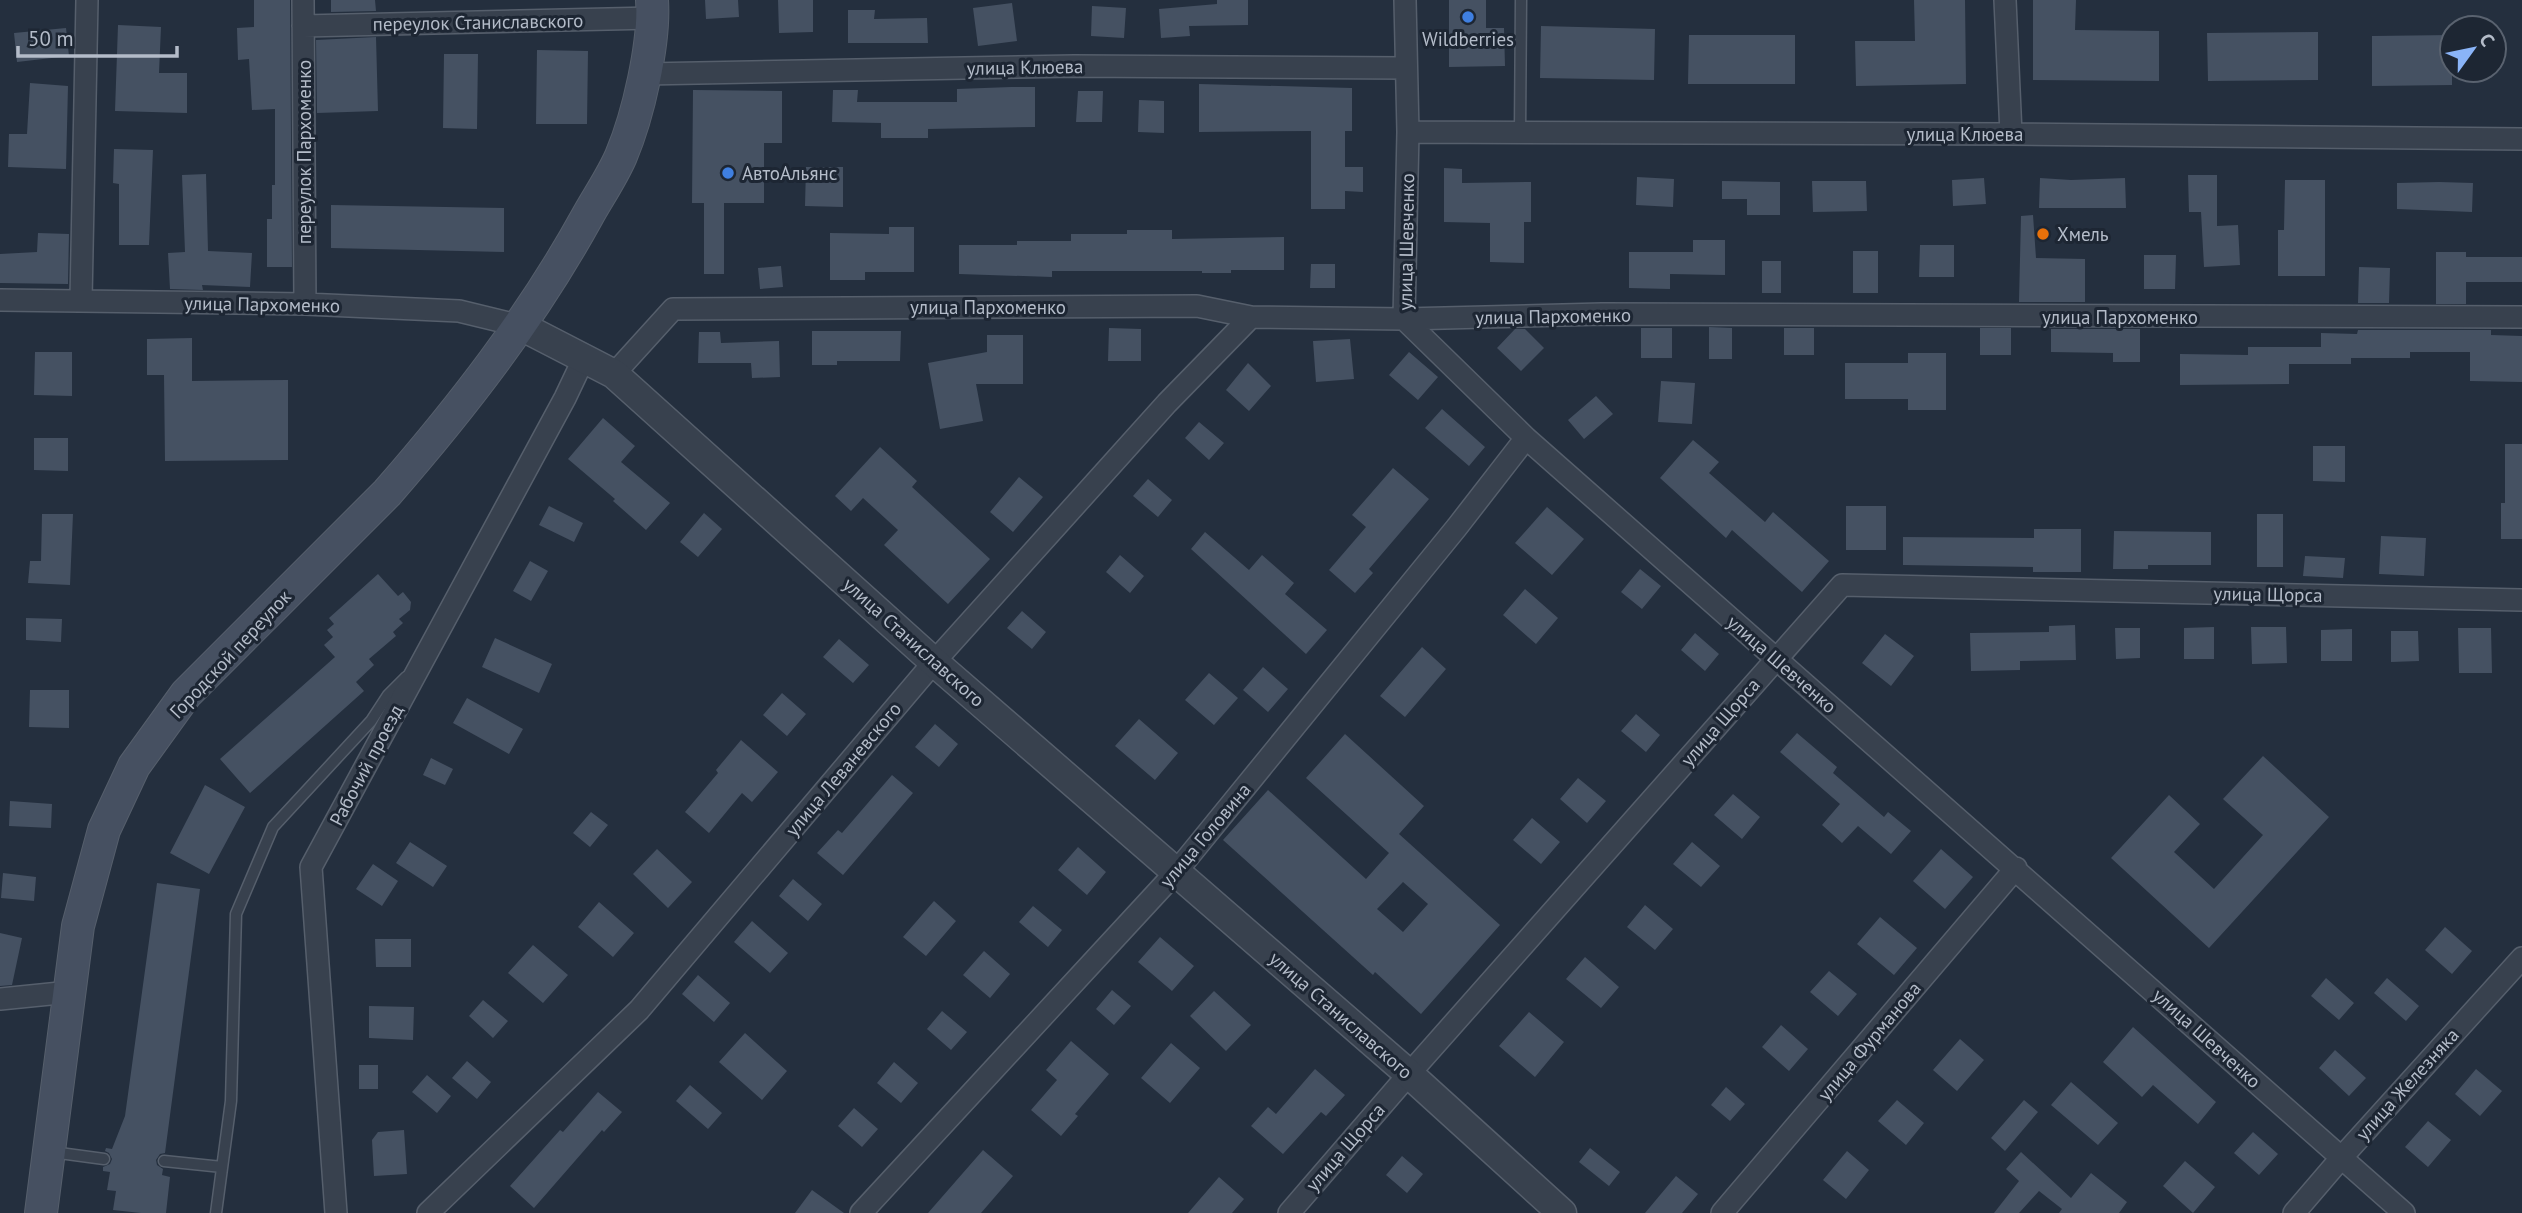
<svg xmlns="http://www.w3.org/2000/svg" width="2522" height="1213" font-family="'PT Sans',sans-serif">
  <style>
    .building { fill: #455162; fill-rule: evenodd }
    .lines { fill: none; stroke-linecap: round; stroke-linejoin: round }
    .service-casing { stroke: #565f6c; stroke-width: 13 }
    .minor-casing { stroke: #565f6c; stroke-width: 24 }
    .tertiary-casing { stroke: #565f6c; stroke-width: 31 }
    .secondary-casing { stroke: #565f6c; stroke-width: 34 }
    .service { stroke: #38414e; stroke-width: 10 }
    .minor { stroke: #38414e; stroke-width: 21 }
    .tertiary { stroke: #38414e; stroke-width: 28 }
    .secondary { stroke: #465061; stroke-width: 32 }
    .shop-dot { fill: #3f7fe0; stroke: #1d2633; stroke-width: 2.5 }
    .food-dot { fill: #e8710a; stroke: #1d2633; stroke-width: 2.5 }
    .labels { text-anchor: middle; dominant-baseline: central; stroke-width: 6; stroke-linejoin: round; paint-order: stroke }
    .street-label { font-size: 19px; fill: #b4bcc9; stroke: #1d2633 }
    .poi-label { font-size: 19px; fill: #b4bcc9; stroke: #1d2633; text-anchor: start }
  </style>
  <rect width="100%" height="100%" fill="#242f3e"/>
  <path class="building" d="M254 0H290L292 267H267V219H272V185H275V109L252 110 249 59 238 60 237 28 254 27Z
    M331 0H375L376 11 331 12Z
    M705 0H738L739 17 706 19Z
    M778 0H813V32L779 33Z
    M1217 0H1248V25L1189 26 1190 36 1161 38 1159 9 1217 4Z
    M1449 0H1486V28H1504L1505 66 1449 67Z
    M1914 0H1965L1966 84 1856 86 1855 41H1915Z
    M2033 0H2076L2075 30 2159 31V81L2033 80Z
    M1012 3 1017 41 978 46 973 8Z
    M1092 6 1126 8 1124 38 1091 36Z
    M848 10H875L874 19 927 18 928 43H848Z
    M118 25 161 27 159 73H187V113L115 111Z
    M1541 26 1655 29 1654 80 1540 78Z
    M66 28 69 56 17 62 14 33Z
    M2318 32V80L2208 81 2207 33Z
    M1689 35H1795V84H1688Z
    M2452 35V85L2372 86V36Z
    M376 37 378 111 317 113 316 40Z
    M537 50 588 51 587 124H536Z
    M444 54H478L477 129 443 128Z
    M30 83 68 86 66 169 8 167 9 134H27Z
    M1199 84 1352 88V131H1345V167H1363V192L1345 191V209H1311V131L1199 132Z
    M1011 87H1035V127L928 129V138H881V123L832 122 833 90H858L857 102H957V89Z
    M693 90 782 91V143H764V203H724V274H704V203H692Z
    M1078 91H1103L1102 122H1076Z
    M1139 100 1164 101V133L1138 132Z
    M114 149 153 150 149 245H119V184L113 183Z
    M806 167H843V207L805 206Z
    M1444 168 1462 169V183L1531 182V222H1524V263L1490 262V223L1444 222Z
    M206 174 208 251 252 253 250 287 202 285 203 290 170 289 168 253 185 252 182 175Z
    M2188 175H2217V226L2238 225 2240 265 2204 267 2201 212H2189Z
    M1637 177 1674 179 1673 207 1636 205Z
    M1984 178 1986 204 1953 206 1952 180Z
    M2040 178 2071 180 2125 178 2126 208H2039Z
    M2285 180H2325V276H2278V230H2284Z
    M1722 181 1780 182V215H1747V199H1722Z
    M1812 181H1866L1867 211 1813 212Z
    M2439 182 2473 183 2472 212 2397 209V183Z
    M331 205 504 208V252L331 248Z
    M2033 215 2036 258 2085 259V302H2019L2021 216Z
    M889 227H914V272H865V280H830V233L889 234Z
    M1127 230H1172V239L1284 237V270H1231V273H1202V271H1052V277L959 274V245H1017V241H1071V234H1127Z
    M38 233 69 234 68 284 0 283V254L37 252Z
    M1693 240H1725V275L1670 274V289L1629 288V252H1693Z
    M1920 245H1954V277H1919Z
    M1853 251H1878V293H1853Z
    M2436 252H2466V257H2522V282H2466V304H2436Z
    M2144 255H2176L2175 289H2144Z
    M1762 261H1781V293H1762Z
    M1311 264H1335V288H1310Z
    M781 266 783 287 760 289 758 268Z
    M2359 267 2390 268 2389 303H2358Z
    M1709 327 1732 328V359H1709Z
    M1109 328 1141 329V361H1108Z
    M1641 328H1672V358H1641Z
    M1784 328H1814V355H1784Z
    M1980 328H2011V355H1980Z
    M1515 329H1525L1544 348 1521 371 1497 348Z
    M2051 329H2140V362H2113V353L2051 352Z
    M2358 330H2491V335L2522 336V382L2470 381V352H2410V358H2351V364H2289V384L2180 385V354L2248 355V347H2321V333L2357 334Z
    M812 331H901L900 361H837V365H812Z
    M699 332H720L721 343 779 341 780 377 752 378 751 363H698Z
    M987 335H1023V384H976L983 421 940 429 928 363 987 352Z
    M192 338V381L288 380V460L165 461 164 375H147V339Z
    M1350 339 1354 379 1316 382 1313 341Z
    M35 352H72V396L34 395Z
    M1409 352 1438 377 1418 400 1389 375Z
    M1908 353H1946V410H1908V399H1845V363H1908Z
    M1248 363 1271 386 1249 411 1226 390Z
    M1661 381 1695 383 1692 424 1658 422Z
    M1596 396 1613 414 1584 439 1568 420Z
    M1442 409 1485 447 1469 466 1425 428Z
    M603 418 635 446 621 462 670 503 646 530 613 501 615 499 568 459Z
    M1199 422 1224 443 1209 460 1185 438Z
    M34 438H68V471L34 470Z
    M1693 440 1719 462 1709 473 1765 522 1773 512 1829 561 1802 592 1732 530 1726 538 1660 478Z
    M2505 444H2522V539H2501V503H2505Z
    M2313 446H2345V482L2313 481Z
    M880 447 917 481 912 487 990 559 948 604 884 545 898 530 863 498 851 511 835 496Z
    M1393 468 1429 499 1369 569 1373 573 1355 593 1329 570 1366 527 1352 515Z
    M1019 477 1043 497 1013 532 990 512Z
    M1148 479 1172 500 1158 517 1133 496Z
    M549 506 583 523 574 542 539 525Z
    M1846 506H1886V550H1846Z
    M1547 507 1584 539 1552 575 1515 543Z
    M704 513 722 529 698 557 680 542Z
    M42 514H73L70 585 28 583 30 561H41Z
    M2257 514H2283V567H2257Z
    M2034 529H2081V572H2033V567L1903 565V537L2034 538Z
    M2114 531 2211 532V565H2148V569H2113Z
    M1205 532 1249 570 1262 555 1294 583 1285 594 1327 630 1306 654 1191 549Z
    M2381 536 2426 538 2424 576 2379 574Z
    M1120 555 1144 576 1130 593 1106 572Z
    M2305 556 2345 558 2343 578 2303 576Z
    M530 561 548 571 531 601 513 591Z
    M1640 569 1661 586 1642 609 1621 592Z
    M378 574 398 596 403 592 411 602 410 610 399 619 403 623 393 632 396 636 369 659 374 665 356 682 364 691 250 793 220 759 335 657 324 645 333 637 327 630 334 624 329 618Z
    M1525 589 1558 618 1536 644 1503 615Z
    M1022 611 1046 632 1032 649 1007 628Z
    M26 618 62 619 61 642 26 640Z
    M2075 625 2076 660 2020 661V670L1971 671 1970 633 2049 632V626Z
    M2214 627V659H2184V628Z
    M2251 627H2286L2287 663 2252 664Z
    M2115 628H2140V658L2116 659Z
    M2458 628H2491L2492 673H2459Z
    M2352 629V661H2321V630Z
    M2391 631H2418L2419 661 2391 662Z
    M1695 633 1719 654 1705 671 1681 650Z
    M1885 634 1914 656 1891 686 1862 663Z
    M495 638 552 664 539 693 482 667Z
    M839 639 869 665 853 683 823 657Z
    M1422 647 1446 669 1405 717 1380 696Z
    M1263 667 1288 689 1268 712 1243 690Z
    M1209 673 1238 698 1214 725 1185 700Z
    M30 690H69V728L29 727Z
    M782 693 806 714 787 736 763 715Z
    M467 698 523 729 509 754 453 723Z
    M1636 714 1660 735 1646 752 1621 731Z
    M1139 719 1178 753 1155 780 1115 746Z
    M935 724 958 744 939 767 915 747Z
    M1797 733 1837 767 1833 773 1884 817 1888 812 1911 831 1891 854 1858 826 1842 843 1822 825 1840 804 1780 752Z
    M1345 734 1424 806 1399 834 1500 925 1421 1014 1375 972 1373 975 1223 840 1268 790 1366 879 1389 853 1306 778ZM1403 882 1428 904 1403 932 1377 909Z
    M741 740 778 772 752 802 742 793 709 833 685 812 718 773 716 770Z
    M2263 756 2329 817 2209 948 2111 858 2169 795 2200 824 2174 852 2214 889 2263 835 2223 799Z
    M431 758 453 769 445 785 423 775Z
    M892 775 913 793 843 875 817 853 838 830 842 833Z
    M1578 778 1606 801 1587 823 1560 799Z
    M205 785 245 807 209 874 170 853Z
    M1733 794 1760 817 1742 839 1714 815Z
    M10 801 52 804 51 828 9 826Z
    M591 812 608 825 590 847 573 833Z
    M1532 818 1560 842 1541 864 1513 840Z
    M410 842 447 866 433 887 396 863Z
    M1692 842 1720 866 1701 887 1673 864Z
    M1078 847 1106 872 1087 895 1058 870Z
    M657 849 692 882 668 908 633 874Z
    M1941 849 1973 877 1945 909 1913 881Z
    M373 864 398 881 382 906 356 889Z
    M3 873 36 877 34 901 1 898Z
    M793 879 822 904 808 921 779 896Z
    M157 883 200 889 165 1153 160 1154 156 1160 157 1165 163 1169 162 1175 170 1177 166 1213H141L113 1210 116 1191 107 1190 110 1172 103 1171V1167L110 1164 112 1159 109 1153 105 1151 106 1148 112 1149 125 1116Z
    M934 901 956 921 926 956 903 937Z
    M599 902 634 933 613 957 578 927Z
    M1645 905 1673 929 1655 950 1627 927Z
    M1033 906 1062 930 1048 947 1019 922Z
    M1880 917 1917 948 1894 975 1857 944Z
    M752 921 788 953 770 973 734 942Z
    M2445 927 2472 951 2452 974 2425 950Z
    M0 933 22 938 12 985 0 986Z
    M1160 937 1194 966 1172 991 1138 962Z
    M375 939H411V967H376Z
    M533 945 568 975 543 1003 508 973Z
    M984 951 1010 974 990 998 963 975Z
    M1585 957 1619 987 1601 1008 1566 979Z
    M1829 971 1857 994 1838 1016 1810 992Z
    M698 975 730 1003 714 1022 682 994Z
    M2326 978 2354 1003 2339 1020 2311 996Z
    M2387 978 2419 1006 2406 1021 2374 993Z
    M1112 990 1131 1006 1114 1025 1096 1009Z
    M1214 991 1251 1025 1226 1051 1190 1016Z
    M483 1000 508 1021 493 1038 469 1016Z
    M369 1006 414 1007 413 1040 369 1038Z
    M942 1011 967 1032 951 1050 927 1029Z
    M1529 1012 1564 1042 1535 1077 1499 1046Z
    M1781 1025 1808 1049 1789 1071 1762 1047Z
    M2133 1027 2216 1102 2198 1124 2153 1085 2142 1097 2103 1062Z
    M745 1033 787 1071 762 1100 719 1062Z
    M1960 1039 1984 1060 1957 1091 1933 1070Z
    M1071 1041 1109 1074 1075 1114 1078 1116 1061 1136 1031 1110 1057 1080 1046 1070Z
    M1171 1043 1200 1068 1170 1103 1141 1078Z
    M2335 1050 2366 1078 2349 1096 2319 1068Z
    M467 1061 491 1082 477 1099 452 1078Z
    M894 1062 918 1083 901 1103 877 1083Z
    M359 1065H378V1089H359Z
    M1315 1069 1345 1095 1326 1116 1321 1112 1283 1154 1251 1126 1268 1107 1276 1114Z
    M2476 1069 2502 1091 2480 1116 2455 1094Z
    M427 1075 451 1096 437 1113 412 1092Z
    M2071 1082 2118 1123 2098 1145 2051 1105Z
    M690 1085 722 1113 708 1129 676 1101Z
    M1726 1087 1745 1104 1730 1121 1711 1105Z
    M598 1092 622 1112 604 1132 602 1130 534 1208 510 1186 560 1130 563 1132Z
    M1897 1100 1924 1123 1906 1145 1878 1121Z
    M2024 1100 2038 1112 2005 1151 1991 1138Z
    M854 1108 878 1129 862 1147 838 1126Z
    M2428 1121 2451 1140 2428 1167 2405 1147Z
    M404 1130 407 1174 374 1176 372 1140 378 1132Z
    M2253 1132 2278 1154 2259 1175 2234 1153Z
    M1590 1148 1620 1172 1609 1186 1579 1162Z
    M983 1150 1013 1176 981 1213H928Z
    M1847 1151 1869 1170 1846 1199 1823 1180Z
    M2021 1152 2071 1198 2091 1173 2127 1202 2119 1213H2059L2062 1209 2039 1191 2019 1213H1994L2019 1181 2006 1169Z
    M1402 1156 1423 1174 1407 1193 1386 1175Z
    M2185 1161 2215 1187 2193 1213 2163 1186Z
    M1676 1176 1698 1194 1682 1213H1645Z
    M1219 1177 1244 1199 1232 1213H1188Z
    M812 1190 844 1213H795Z"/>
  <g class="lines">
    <g class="service-casing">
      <path id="service" d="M1520 132 1521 0
        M52 1152 104 1159
        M164 1161 222 1167
        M216 1213 231 1101 236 914 273 827 371 721 388 695 406 677"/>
    </g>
    <g class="minor-casing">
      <path id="minor" d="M303 0 305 304
        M1405 0 1408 132 1404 319 1526 438 2404 1213
        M2005 0 2011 134
        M303 26 653 18
        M645 74 1074 66 1406 68
        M1408 132 2011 134 2522 139
        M0 300 305 304 459 311 521 326
        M81 300 87 0
        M614 374 673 309 1197 306 1251 317 1404 319 1602 314 2522 317
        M0 999 70 992
        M336 1213 311 867 565 398 584 358
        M428 1213 639 1010 934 662 1167 403 1251 317
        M861 1213 1176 872 1457 527 1526 438
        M1289 1213 1409 1074 1842 585 2522 600
        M1722 1213 2016 868
        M2294 1213 2342 1157 2522 958"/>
    </g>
    <g class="tertiary-casing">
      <path id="tertiary" d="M521 326 614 374 934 662 1409 1074 1562 1213"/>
    </g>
    <g class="secondary-casing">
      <path id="secondary" d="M41 1213 78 926 104 830 134 766 186 694 387 493C462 407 532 317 587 217 598 197 612 177 621 156 638 116 655 43 652 0"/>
    </g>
    <use href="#service" class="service"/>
    <use href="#minor" class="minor"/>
    <use href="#tertiary" class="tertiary"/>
    <use href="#secondary" class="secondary"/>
  </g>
  <g class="shop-dot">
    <circle cx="1468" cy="17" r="7"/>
    <circle cx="728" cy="173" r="7"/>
  </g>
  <circle class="food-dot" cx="2043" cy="234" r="7"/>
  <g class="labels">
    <g class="street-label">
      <text transform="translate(478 22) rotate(-1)">переулок Станиславского</text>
      <text transform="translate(1025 67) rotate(-1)">улица Клюева</text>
      <text x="1965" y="134">улица Клюева</text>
      <text transform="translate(304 152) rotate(-90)">переулок Пархоменко</text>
      <text transform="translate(1406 242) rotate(-89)">улица Шевченко</text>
      <text transform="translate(262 304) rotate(1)">улица Пархоменко</text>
      <text x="988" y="307">улица Пархоменко</text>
      <text transform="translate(1553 316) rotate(-1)">улица Пархоменко</text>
      <text x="2120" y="317">улица Пархоменко</text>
      <text transform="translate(2268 594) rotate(1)">улица Щорса</text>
      <text transform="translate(914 642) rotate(42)">улица Станиславского</text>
      <text transform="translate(230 654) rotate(-47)">Городской переулок</text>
      <text transform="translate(1782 664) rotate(41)">улица Шевченко</text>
      <text transform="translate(1720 722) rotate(-49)">улица Щорса</text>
      <text transform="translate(366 765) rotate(-62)">Рабочий проезд</text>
      <text transform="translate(843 769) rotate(-50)">улица Леваневского</text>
      <text transform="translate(1205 835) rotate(-50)">улица Головина</text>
      <text transform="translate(1341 1015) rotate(41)">улица Станиславского</text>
      <text transform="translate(2207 1038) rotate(42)">улица Шевченко</text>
      <text transform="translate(1869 1041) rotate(-50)">улица Фурманова</text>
      <text transform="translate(2407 1084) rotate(-48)">улица Железняка</text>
      <text transform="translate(1345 1147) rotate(-49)">улица Щорса</text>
    </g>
    <g class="poi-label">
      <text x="1468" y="39" text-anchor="middle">Wildberries</text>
      <text x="742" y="173">АвтоАльянс</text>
      <text x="2057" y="234">Хмель</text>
    </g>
  </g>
  <g transform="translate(2473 49) rotate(57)"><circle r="33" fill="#1d2633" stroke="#59626f" stroke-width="2"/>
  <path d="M0-5L12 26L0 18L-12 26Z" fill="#8ab4f8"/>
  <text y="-10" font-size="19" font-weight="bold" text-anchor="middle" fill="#b4bcc9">С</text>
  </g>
  <path d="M18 46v10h159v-10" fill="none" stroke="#b4bcc9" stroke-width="3.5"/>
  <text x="28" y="46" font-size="21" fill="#b4bcc9" stroke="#1d2633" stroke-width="5" paint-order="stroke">50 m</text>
</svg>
